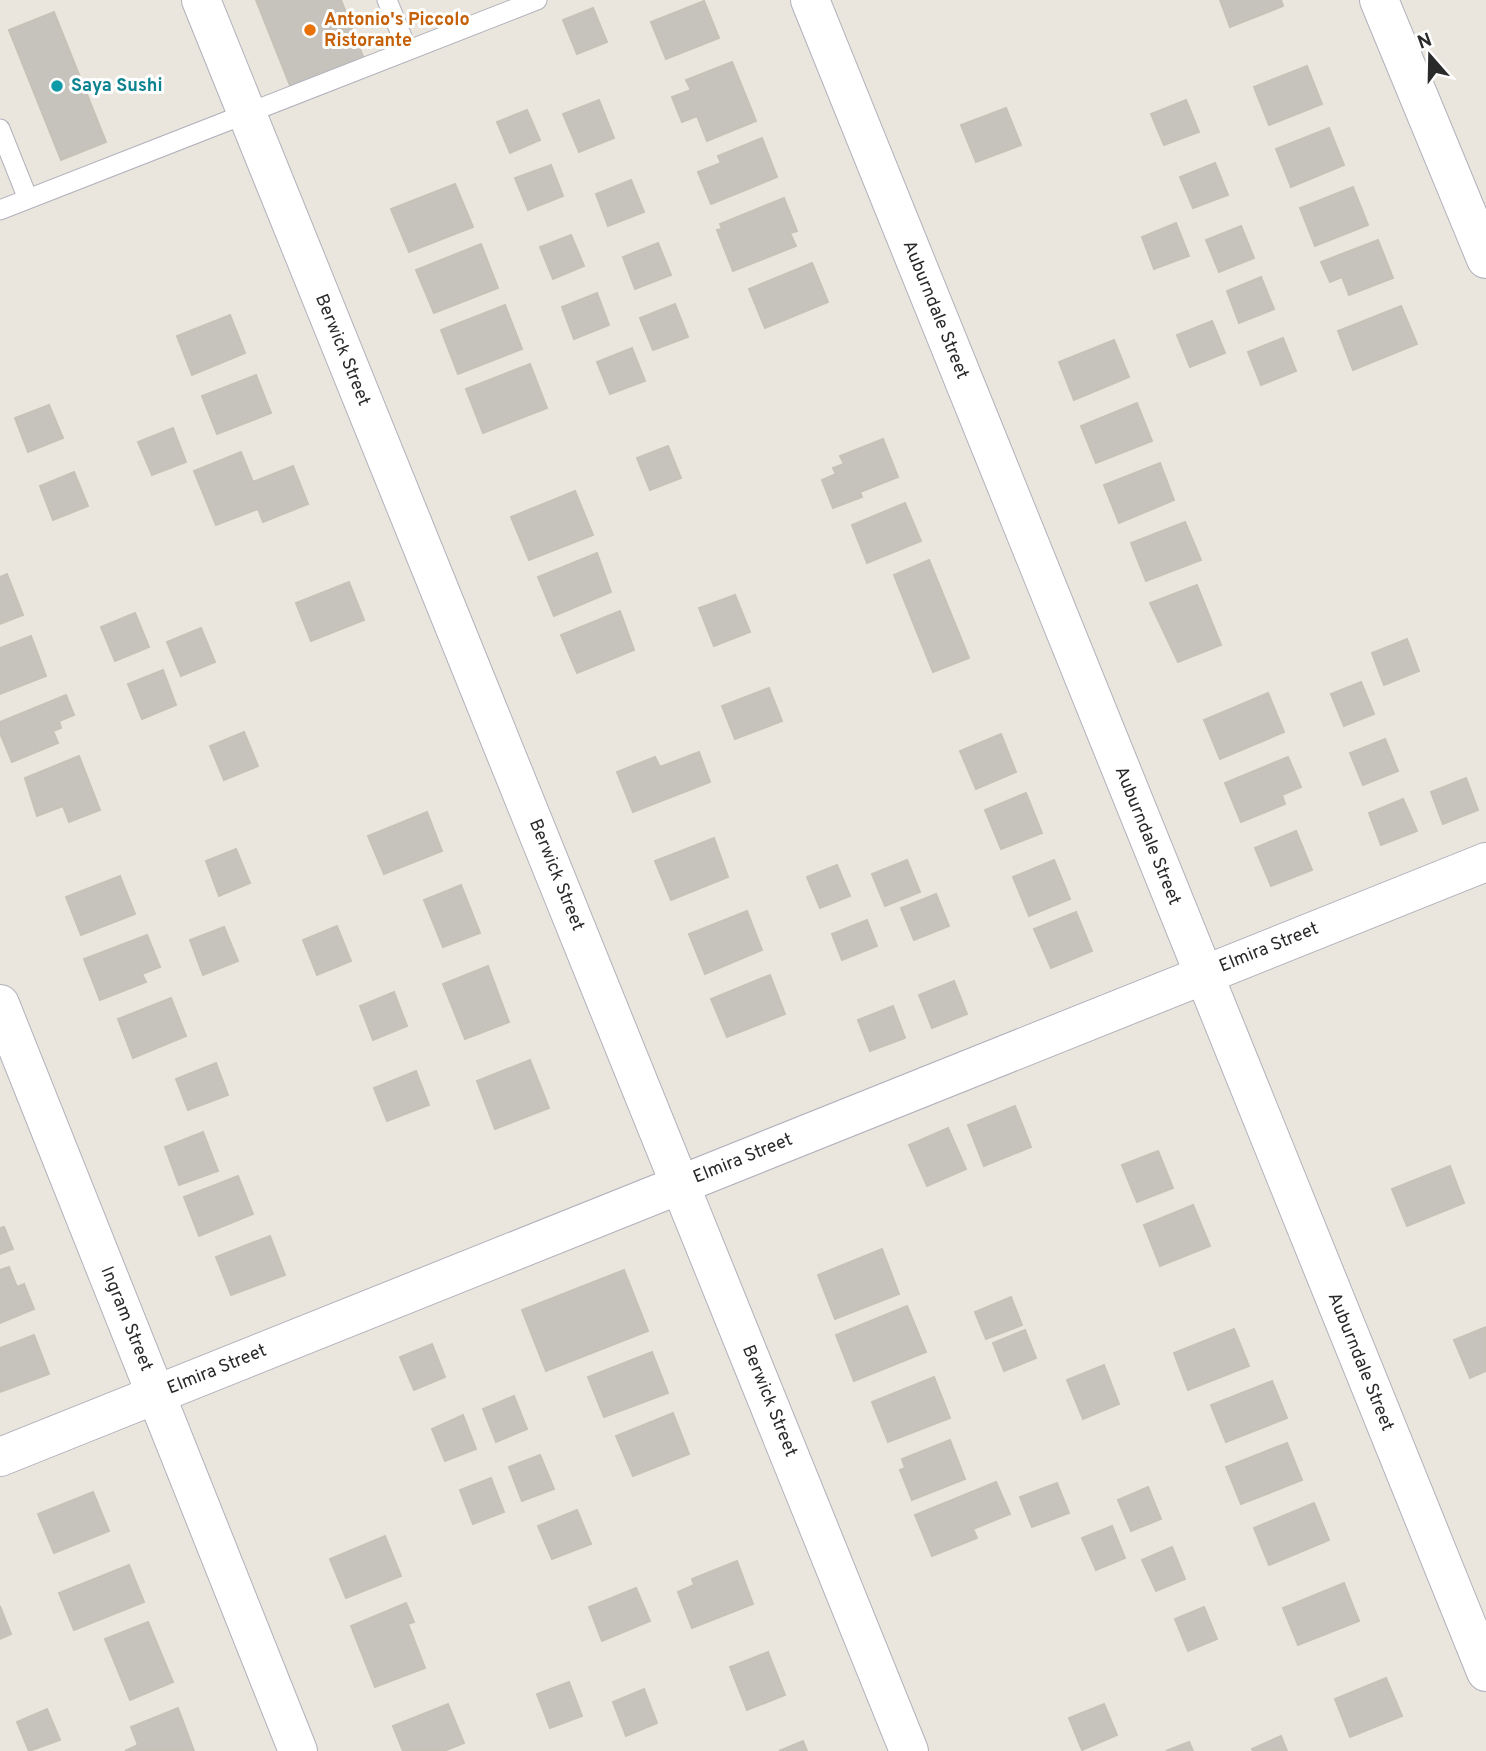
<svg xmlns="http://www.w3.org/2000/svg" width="1486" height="1751" font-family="Overpass,sans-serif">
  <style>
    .building { fill: #c6c3bc; stroke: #c6c2b7; stroke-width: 2 }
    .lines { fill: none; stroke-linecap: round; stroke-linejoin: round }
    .service-casing { stroke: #b0b1bc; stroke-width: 21 }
    .minor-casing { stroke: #b0b1bc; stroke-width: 40 }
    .service { stroke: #fff; stroke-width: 19 }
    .minor { stroke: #fff; stroke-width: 38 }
    .food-dot { fill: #e8710a; stroke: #fff; stroke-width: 2.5 }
    .culture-dot { fill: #0f9aa8; stroke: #fff; stroke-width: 2.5 }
    .labels { text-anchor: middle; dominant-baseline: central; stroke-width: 6; stroke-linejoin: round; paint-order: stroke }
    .food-label { font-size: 18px; font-weight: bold; fill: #c56008; stroke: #fff; text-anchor: start }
    .culture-label { font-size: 18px; font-weight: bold; fill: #0d838f; stroke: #fff; text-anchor: start }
    .street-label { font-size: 18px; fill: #2a2a2a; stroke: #fff }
  </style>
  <rect width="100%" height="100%" fill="#ebe6dd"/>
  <path class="building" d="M256 0H341L364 59 291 88Z
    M1220 0H1281L1283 6 1230 27Z
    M704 1 719 38 666 59 651 22Z
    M593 8 607 42 577 54 563 20Z
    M54 12 106 142 61 160 9 30Z
    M732 62 756 121 707 141 697 116 682 122 672 97 691 90 686 80Z
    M1307 66 1322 104 1269 125 1254 87Z
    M599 100 614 138 579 152 563 114Z
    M1186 100 1199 132 1164 145 1151 114Z
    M1006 108 1021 145 976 162 961 125Z
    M527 110 540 140 510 153 497 122Z
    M1329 128 1344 165 1291 187 1276 149Z
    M762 138 777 177 711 204 698 172 721 163 718 156Z
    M1215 163 1228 195 1193 208 1180 177Z
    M551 165 563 196 528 210 515 178Z
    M631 180 644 212 608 226 596 194Z
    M455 184 473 227 409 252 391 209Z
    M1353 187 1368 225 1315 246 1300 208Z
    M784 198 797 231 790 233 796 246 733 271 717 230 722 229 720 224Z
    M1176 223 1189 256 1154 269 1142 237Z
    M1241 226 1254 258 1219 272 1206 240Z
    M571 235 584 266 553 279 540 247Z
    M1378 240 1393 278 1349 295 1342 277 1330 282 1321 262Z
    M658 243 671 275 635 289 623 257Z
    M481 244 498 288 434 313 416 270Z
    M812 263 828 302 765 328 749 289Z
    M1261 277 1274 309 1239 323 1227 291Z
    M597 293 609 325 574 339 562 307Z
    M675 304 688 337 653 350 640 318Z
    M505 305 522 349 458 374 441 330Z
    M1401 306 1417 344 1353 370 1338 331Z
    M230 315 245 353 192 375 177 336Z
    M1212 321 1225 353 1190 367 1177 335Z
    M1283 338 1296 371 1261 385 1248 352Z
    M1114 340 1129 377 1074 400 1059 362Z
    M632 348 645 381 610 394 597 362Z
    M530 364 547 408 483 433 466 389Z
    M256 375 271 413 217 434 202 396Z
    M1137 403 1152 441 1096 463 1081 426Z
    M49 405 63 438 28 452 15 418Z
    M173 428 186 462 152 475 138 442Z
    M883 439 898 477 860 492 862 497 833 508 822 480 836 474 833 468 844 464 840 456Z
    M668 446 681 478 650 490 637 458Z
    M241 452 253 482 293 466 308 504 263 522 258 509 216 525 194 471Z
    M1160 463 1174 500 1119 523 1104 485Z
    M74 472 88 506 53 520 40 486Z
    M575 491 593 535 529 560 511 517Z
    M905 503 921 541 867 563 852 525Z
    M1185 522 1201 560 1146 581 1131 543Z
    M597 553 611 592 554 616 538 577Z
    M929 560 969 658 933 672 894 575Z
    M7 574 23 615 0 624V577Z
    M349 582 364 620 311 641 296 603Z
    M1197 585 1221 645 1178 662 1150 603Z
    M735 595 750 632 714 646 699 608Z
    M620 611 634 650 577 673 561 635Z
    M135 613 149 647 115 661 101 627Z
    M201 628 215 662 181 676 167 642Z
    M31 636 46 676 0 694V648Z
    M1407 639 1419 671 1384 685 1372 653Z
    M163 670 176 705 142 719 128 684Z
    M1361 682 1374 714 1344 726 1331 694Z
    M769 688 782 721 735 739 722 706Z
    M1268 693 1284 732 1220 759 1204 720Z
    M66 695 74 715 59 721 61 728 53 731 58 743 12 762 0 733V722Z
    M244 732 258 766 224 780 210 746Z
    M1001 734 1016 772 976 789 960 751Z
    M1385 739 1398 771 1363 785 1350 753Z
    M699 752 710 782 633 812 617 772 655 757 660 767Z
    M79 756 100 810 69 822 63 806 37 816 25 778Z
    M1288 757 1301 787 1282 795 1285 804 1241 822 1225 783Z
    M1466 778 1478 810 1443 824 1431 792Z
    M1026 793 1042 833 1001 849 985 810Z
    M1403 799 1417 831 1381 845 1369 813Z
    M427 812 442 851 384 874 368 836Z
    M1296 831 1312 870 1271 886 1255 848Z
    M714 838 728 877 671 900 655 861Z
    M236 849 250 883 219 896 206 861Z
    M907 860 920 892 885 906 872 874Z
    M1054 860 1070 899 1029 916 1013 877Z
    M837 865 850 896 820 908 807 877Z
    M120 876 135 914 81 935 66 897Z
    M461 885 480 933 443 947 424 900Z
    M936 894 949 926 914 940 901 908Z
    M747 911 762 950 705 974 689 934Z
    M1076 912 1092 951 1051 968 1034 929Z
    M867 920 877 946 842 960 832 934Z
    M337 926 351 961 317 975 303 940Z
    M224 927 238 961 203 975 190 940Z
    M147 935 160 967 142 974 146 982 100 1000 84 959Z
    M488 966 509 1022 465 1039 443 984Z
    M770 975 785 1014 727 1037 711 999Z
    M954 981 967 1014 932 1028 919 995Z
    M394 992 407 1026 373 1040 360 1006Z
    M171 998 186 1036 133 1058 118 1019Z
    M893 1006 905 1038 870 1051 858 1020Z
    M530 1060 549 1108 495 1129 477 1081Z
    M216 1063 228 1095 188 1110 176 1079Z
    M416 1071 429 1105 387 1121 374 1088Z
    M1015 1106 1031 1147 984 1166 968 1125Z
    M948 1128 966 1169 927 1186 909 1145Z
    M203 1132 218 1171 179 1185 165 1147Z
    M1158 1151 1173 1188 1137 1202 1122 1165Z
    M1450 1166 1464 1203 1407 1226 1392 1189Z
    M238 1176 253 1214 199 1236 184 1197Z
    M1193 1205 1210 1246 1160 1266 1144 1225Z
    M4 1227 13 1249 0 1254V1228Z
    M270 1236 285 1275 231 1295 216 1257Z
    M882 1249 899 1294 835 1319 818 1275Z
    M9 1267 17 1287 24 1284 34 1309 0 1323V1270Z
    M624 1270 648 1331 546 1371 522 1310Z
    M1011 1297 1022 1325 986 1339 975 1312Z
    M907 1306 926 1352 854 1381 836 1335Z
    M1486 1327V1371L1470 1378 1454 1340Z
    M1234 1329 1249 1366 1188 1390 1174 1353Z
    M1025 1330 1036 1358 1004 1371 993 1343Z
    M34 1335 49 1374 0 1392V1348Z
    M432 1344 445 1377 414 1390 400 1357Z
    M652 1352 668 1393 604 1417 588 1377Z
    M1104 1365 1119 1404 1083 1419 1067 1380Z
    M934 1377 950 1418 888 1442 872 1402Z
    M1272 1381 1287 1418 1226 1442 1211 1405Z
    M514 1396 527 1429 496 1442 483 1409Z
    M673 1413 689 1454 633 1476 616 1436Z
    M463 1415 476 1449 445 1461 432 1429Z
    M950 1440 965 1479 912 1500 900 1470 905 1468 902 1459Z
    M1287 1443 1302 1480 1241 1504 1226 1467Z
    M540 1455 554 1489 522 1501 509 1467Z
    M491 1478 504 1512 473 1524 460 1490Z
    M996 1482 1010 1514 973 1529 977 1538 932 1556 915 1515Z
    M1057 1483 1069 1513 1032 1527 1020 1497Z
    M1148 1487 1161 1519 1131 1531 1118 1500Z
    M93 1492 109 1531 54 1553 38 1514Z
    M1314 1503 1329 1540 1269 1565 1254 1528Z
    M577 1510 591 1544 552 1559 538 1526Z
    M1112 1526 1125 1558 1096 1570 1082 1538Z
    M385 1536 401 1576 346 1598 330 1559Z
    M1172 1547 1185 1579 1156 1591 1142 1560Z
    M737 1561 753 1604 692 1628 678 1592 694 1585 692 1579Z
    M129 1565 144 1602 74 1630 59 1593Z
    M1344 1583 1359 1621 1298 1645 1283 1608Z
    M636 1588 650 1621 602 1641 589 1607Z
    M406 1603 414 1622 408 1624 425 1668 375 1687 351 1626Z
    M0 1606 11 1634 0 1639Z
    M1204 1607 1217 1639 1188 1651 1175 1619Z
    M148 1622 173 1682 130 1700 105 1639Z
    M768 1652 785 1695 747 1710 730 1667Z
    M1386 1678 1402 1716 1350 1737 1335 1699Z
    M569 1682 582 1716 550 1728 537 1694Z
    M644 1689 657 1723 626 1736 613 1702Z
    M448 1704 464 1743 444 1751H403L393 1726Z
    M1104 1704 1117 1735 1082 1750 1069 1718Z
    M178 1708 194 1751H125L138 1745 131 1727Z
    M47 1709 60 1740 29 1751 17 1722Z
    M1281 1736 1287 1751H1253L1252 1749Z
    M803 1741 807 1751H779Z
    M1189 1742 1193 1751H1166Z"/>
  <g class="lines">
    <g class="service-casing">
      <path id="service" d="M387 0 407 49
        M0 129 28 199
        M0 210 537 0"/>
    </g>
    <g class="minor-casing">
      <path id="minor" d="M201 0 909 1751
        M810 0 1486 1672
        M1379 0 1486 259
        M0 1004 298 1751
        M0 1457 1486 862"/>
    </g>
    <use href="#service" class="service"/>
    <use href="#minor" class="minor"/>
  </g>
  <circle class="food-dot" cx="310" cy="30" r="7"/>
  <circle class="culture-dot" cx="57" cy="86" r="7"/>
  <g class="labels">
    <g class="food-label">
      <text x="324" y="20">Antonio's Piccolo<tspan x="324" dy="21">Ristorante</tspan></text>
    </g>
    <g class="culture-label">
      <text x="71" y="86">Saya Sushi</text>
    </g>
    <g class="street-label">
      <text transform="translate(935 310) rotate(68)">Auburndale Street</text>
      <text transform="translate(342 350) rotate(68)">Berwick Street</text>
      <text transform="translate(1147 836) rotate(68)">Auburndale Street</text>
      <text transform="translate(556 875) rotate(68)">Berwick Street</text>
      <text transform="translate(1269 948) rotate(-22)">Elmira Street</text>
      <text transform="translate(743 1159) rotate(-22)">Elmira Street</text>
      <text transform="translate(126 1319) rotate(68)">Ingram Street</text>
      <text transform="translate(1360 1362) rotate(68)">Auburndale Street</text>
      <text transform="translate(217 1370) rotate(-22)">Elmira Street</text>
      <text transform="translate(769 1401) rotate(68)">Berwick Street</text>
    </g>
  </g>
  <g transform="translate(1430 56) rotate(340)" stroke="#ffffff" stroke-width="5" paint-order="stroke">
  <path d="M0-5L12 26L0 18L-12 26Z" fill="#2a2a2a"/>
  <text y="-10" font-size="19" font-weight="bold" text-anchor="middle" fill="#2a2a2a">N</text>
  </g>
</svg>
